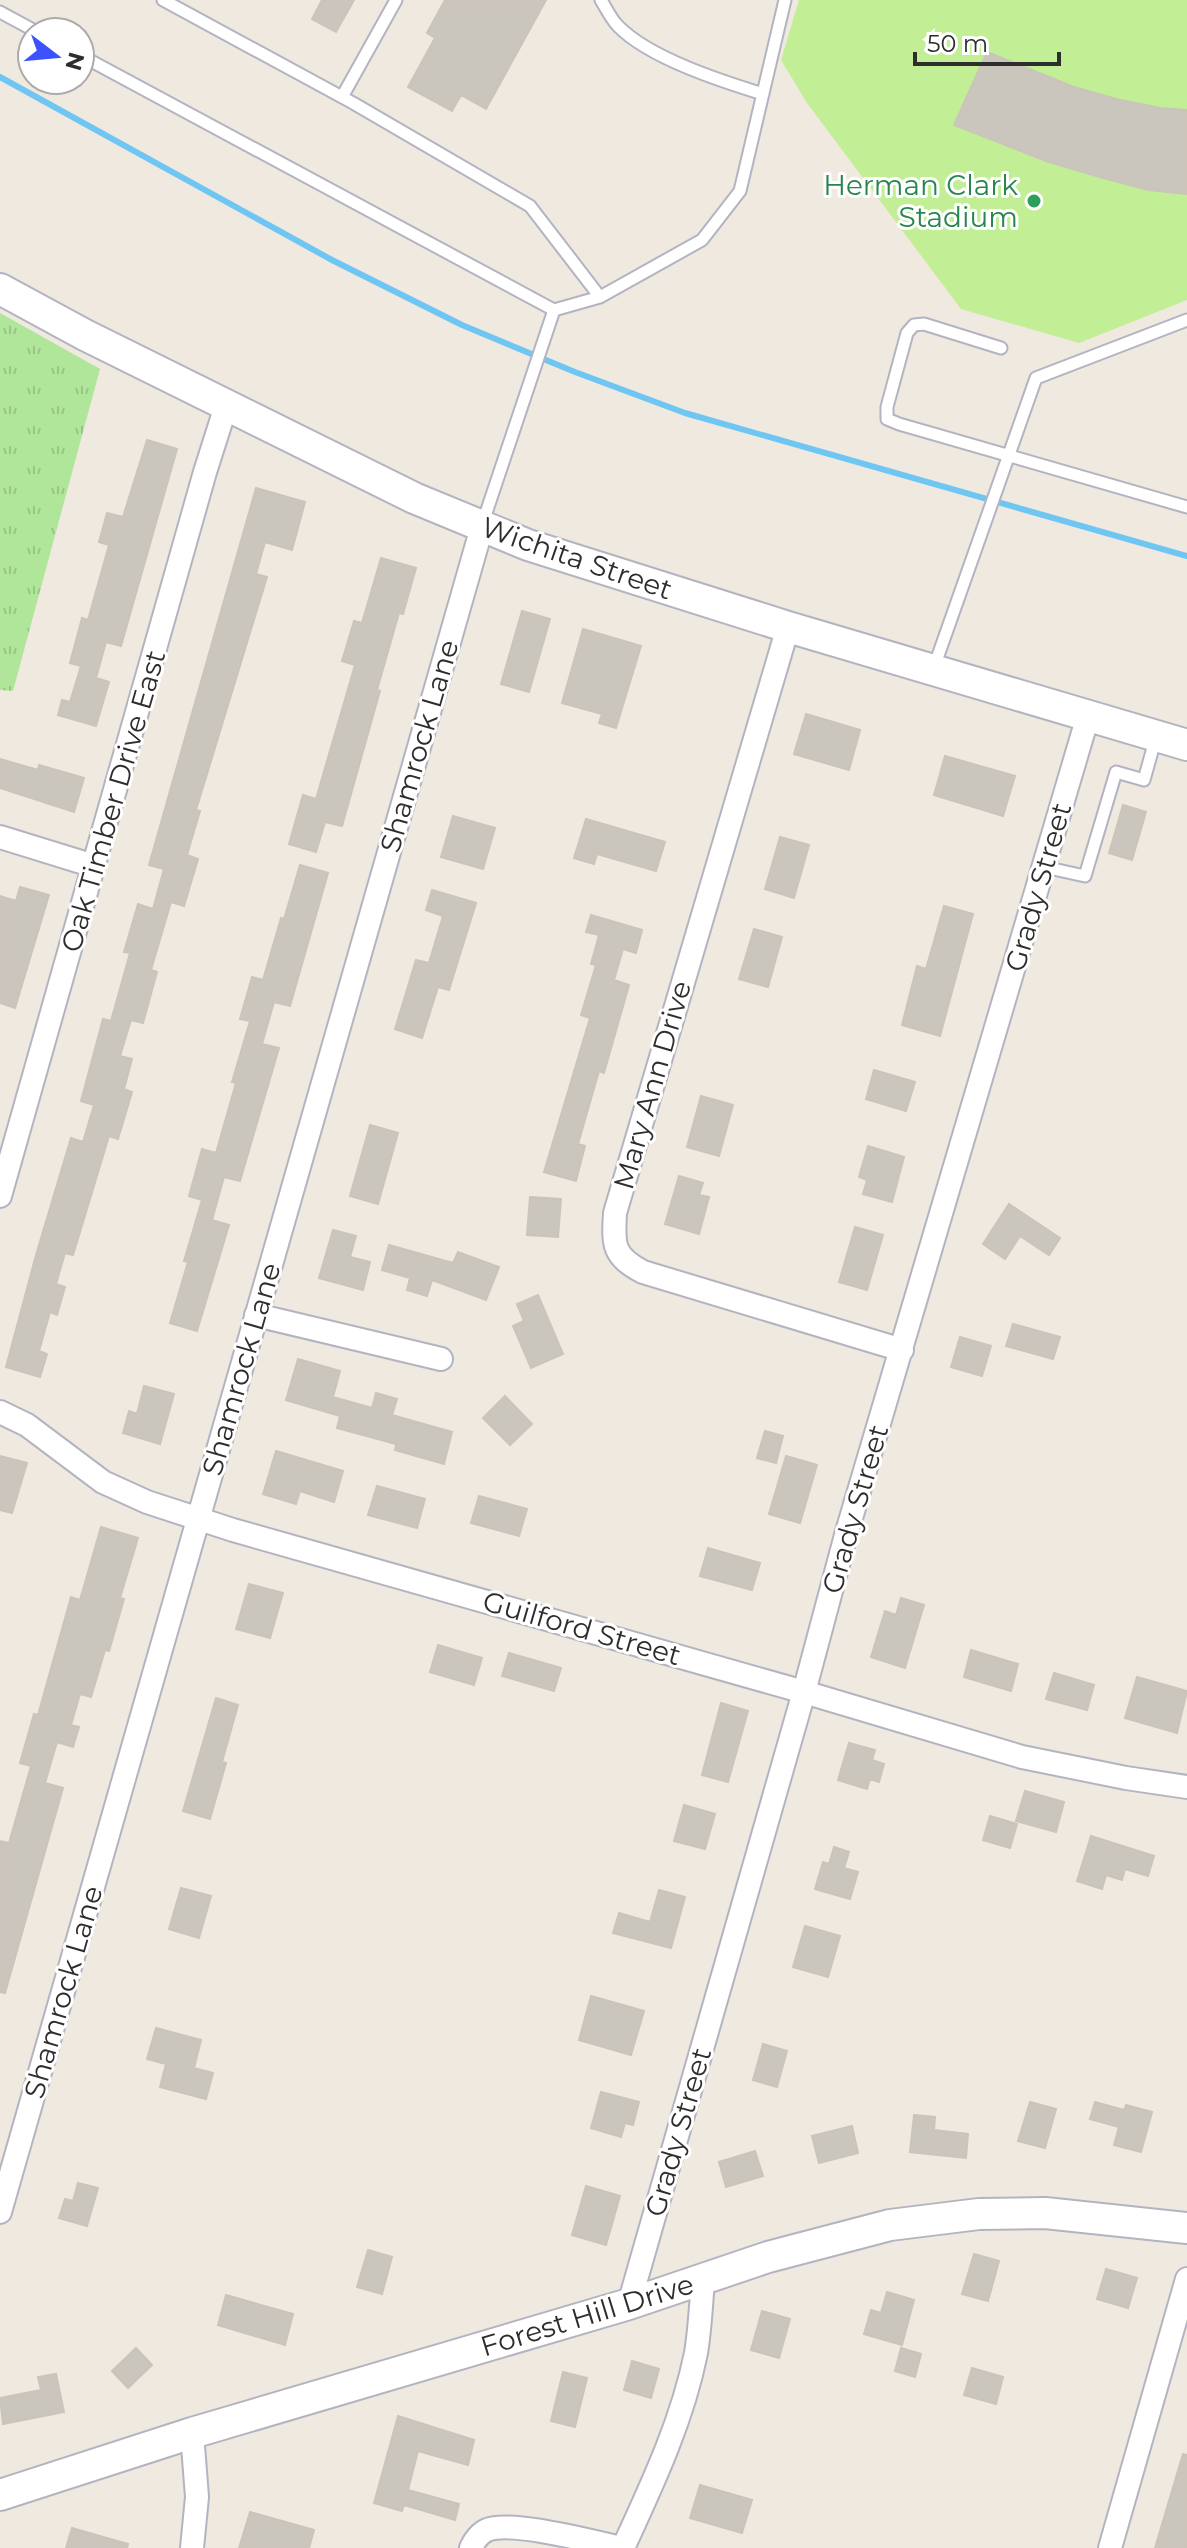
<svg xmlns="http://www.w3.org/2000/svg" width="1187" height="2548" font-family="Montserrat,sans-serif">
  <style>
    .grass { fill: url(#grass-tufts) }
    .pitch { fill: #c2ee96 }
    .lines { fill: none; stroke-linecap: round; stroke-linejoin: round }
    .stream { stroke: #6fc6f3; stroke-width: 6 }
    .building { fill: #cac6be; stroke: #cac5b8; stroke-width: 2 }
    .lane-casing { stroke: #b3b4c1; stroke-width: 15 }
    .street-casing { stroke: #b3b4c1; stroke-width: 26 }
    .secondary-casing { stroke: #b3b4c1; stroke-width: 34 }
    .lane { stroke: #fff; stroke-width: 11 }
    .street { stroke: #fff; stroke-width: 22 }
    .secondary { stroke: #fff; stroke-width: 30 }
    .leisure-dot { fill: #2e9e5b; stroke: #fff; stroke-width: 3 }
    .labels { text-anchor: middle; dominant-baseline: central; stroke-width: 6; stroke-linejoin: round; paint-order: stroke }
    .leisure-label { font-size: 28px; fill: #27864d; stroke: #fff; text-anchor: end }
    .street-label { font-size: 28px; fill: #2d2d2d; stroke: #fff }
  </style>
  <defs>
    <pattern id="grass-tufts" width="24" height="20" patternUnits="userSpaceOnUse" patternTransform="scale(2)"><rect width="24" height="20" fill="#afe69a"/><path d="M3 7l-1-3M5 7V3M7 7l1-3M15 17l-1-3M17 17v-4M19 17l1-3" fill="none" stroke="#97c685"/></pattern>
  </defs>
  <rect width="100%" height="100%" fill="#efe9df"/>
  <path class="grass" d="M0 313 100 369 13 691 0 690Z"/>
  <path class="pitch" d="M799 0H1187V300L1079 343 961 309 807 103 781 60Z"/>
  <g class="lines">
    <path class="stream" d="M0 77 332 260 462 325 575 372 685 413 1187 556"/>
  </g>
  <path class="building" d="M322 0H354L336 32 312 19Z
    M445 0H546L486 109 461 95 452 111 408 87 435 38 427 33Z
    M987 52 1074 87 1116 99 1160 108 1187 110V194L1149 190 1103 178 1046 161 954 125Z
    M147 440 177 449 121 646 106 642 96 678 109 682 96 726 58 715 62 700 70 702 81 666 70 663 82 618 88 620 109 545 99 542 107 513 123 517Z
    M256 488 305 502 292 550 265 542 256 574 267 577 196 810 200 811 187 855 198 859 184 906 171 902 151 970 157 972 143 1023 131 1020 120 1056 132 1059 124 1089 132 1092 118 1139 109 1136 73 1255 65 1253 56 1284 65 1287 57 1315 50 1312 39 1351 47 1354 40 1377 6 1367 36 1255 71 1138 83 1142 94 1105 81 1101 103 1019 111 1021 130 953 124 952 138 904 153 909 164 869 149 865Z
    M381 558 416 568 403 614 399 613 377 690 380 691 342 826 325 822 316 852 289 844 303 795 316 799 355 665 342 661 354 621 362 623Z
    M522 611 550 619 529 692 501 684Z
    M583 629 641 646 616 728 599 723 602 714 562 703Z
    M806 714 860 730 849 770 794 754Z
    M945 756 1015 776 1003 816 934 795Z
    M0 759 38 770 39 765 84 778 74 812 0 788Z
    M1123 805 1146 812 1132 860 1109 853Z
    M453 816 495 828 483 869 441 857Z
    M586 819 665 842 656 871 597 854 594 864 574 858Z
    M780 837 809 845 794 898 765 889Z
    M300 865 328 873 290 1006 274 1002 262 1044 279 1048 240 1181 224 1177 212 1220 229 1225 197 1331 170 1323 188 1262 184 1261 202 1200 189 1196 202 1149 216 1153 236 1083 232 1082 250 1021 240 1019 252 977 263 980 281 918 284 919Z
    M20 887 49 895 15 1008 0 1003V896L16 901Z
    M432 890 476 903 449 990 438 987 422 1038 395 1029 416 960 429 963 443 916 426 910Z
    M944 906 973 914 940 1036 902 1025 917 966 926 969Z
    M591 915 642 930 636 953 623 949 614 980 629 985 604 1073 599 1071 578 1144 585 1146 576 1181 544 1172 590 1018 581 1015 596 965 591 964 599 935 586 932Z
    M754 929 782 937 768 987 739 979Z
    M874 1070 915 1082 906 1111 866 1099Z
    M701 1096 733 1105 719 1156 687 1147Z
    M370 1125 398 1133 378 1204 350 1196Z
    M868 1146 904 1157 892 1202 863 1194 867 1180 859 1177Z
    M679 1176 703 1183 699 1195 709 1197 699 1234 665 1224Z
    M530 1197 561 1199 558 1237 527 1235Z
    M1009 1204 1060 1238 1049 1255 1020 1236 1005 1259 983 1244Z
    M855 1227 883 1235 867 1290 839 1282Z
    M333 1230 356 1236 350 1257 370 1262 363 1290 319 1278Z
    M389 1245 453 1263 458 1252 499 1267 486 1300 432 1280 427 1296 407 1290 410 1278 382 1270Z
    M538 1295 563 1354 531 1368 513 1326 524 1321 517 1304Z
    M1013 1324 1060 1337 1053 1359 1006 1346Z
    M960 1337 991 1346 982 1376 951 1367Z
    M298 1359 340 1371 333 1397 372 1408 376 1393 397 1399 392 1415 452 1432 444 1464 395 1450 396 1444 337 1428 340 1416 286 1400Z
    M144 1386 174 1394 160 1444 123 1433 129 1411 137 1414Z
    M505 1396 532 1424 510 1445 483 1418Z
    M765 1431 783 1436 776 1463 757 1458Z
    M276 1451 343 1471 334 1502 300 1491 296 1504 263 1494Z
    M0 1456 27 1463 12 1513 0 1510Z
    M786 1456 817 1465 800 1523 769 1514Z
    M377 1486 425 1499 417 1528 368 1515Z
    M479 1496 527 1509 519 1536 471 1523Z
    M101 1527 138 1538 120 1598 124 1599 109 1651 105 1650 91 1697 80 1694 71 1725 79 1727 73 1747 57 1742 45 1783 63 1788 5 1993 0 1992V1841L9 1843 31 1766 20 1763 34 1714 38 1715 71 1597 80 1600Z
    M708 1548 760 1563 752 1590 700 1576Z
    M249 1584 283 1593 270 1638 236 1629Z
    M901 1598 924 1605 905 1668 871 1657 885 1611 896 1615Z
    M438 1645 482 1658 474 1685 430 1672Z
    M971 1650 1018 1664 1011 1691 964 1677Z
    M509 1653 561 1668 554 1691 502 1676Z
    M1054 1673 1094 1685 1087 1710 1046 1699Z
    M1137 1677 1187 1691 1177 1733 1125 1718Z
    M216 1698 238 1705 222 1762 226 1763 210 1819 183 1811Z
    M721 1703 748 1711 728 1782 702 1775Z
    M849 1743 875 1750 872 1760 884 1764 879 1782 870 1779 867 1789 838 1780Z
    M1025 1791 1064 1802 1056 1832 1016 1821Z
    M684 1805 715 1814 705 1849 674 1841Z
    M990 1816 1017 1824 1010 1848 983 1840Z
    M1091 1836 1154 1856 1148 1876 1125 1869 1122 1880 1106 1875 1102 1889 1077 1881Z
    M834 1847 849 1852 844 1868 858 1872 850 1899 815 1889 823 1862 829 1864Z
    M181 1888 211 1896 199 1938 169 1929Z
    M659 1890 685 1897 671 1948 613 1933 619 1913 650 1922Z
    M805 1926 840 1936 828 1977 793 1967Z
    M591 1996 644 2011 631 2055 579 2040Z
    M156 2028 201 2040 194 2068 213 2073 206 2099 160 2087 166 2064 147 2059Z
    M763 2044 787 2051 777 2087 753 2080Z
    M601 2092 639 2102 633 2125 625 2123 621 2137 591 2128Z
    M1030 2102 1056 2109 1045 2148 1018 2141Z
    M1095 2102 1124 2110 1126 2105 1152 2112 1141 2152 1114 2145 1119 2127 1090 2119Z
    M914 2115 935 2117 934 2130 968 2134 966 2158 910 2152Z
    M852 2126 858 2153 819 2163 812 2136Z
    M755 2151 763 2176 726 2187 719 2162Z
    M78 2183 98 2188 87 2226 59 2218 65 2199 73 2201Z
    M586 2186 620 2196 606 2245 572 2235Z
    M368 2250 392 2257 382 2294 357 2287Z
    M974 2254 999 2261 988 2301 962 2294Z
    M1106 2269 1137 2278 1128 2308 1097 2299Z
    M887 2292 914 2300 902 2345 864 2334 871 2310 881 2313Z
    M226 2295 293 2314 285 2345 218 2325Z
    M762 2311 790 2319 779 2358 751 2350Z
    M136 2348 152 2365 128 2388 112 2371Z
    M901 2348 921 2354 915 2377 895 2371Z
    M632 2361 659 2369 651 2398 624 2390Z
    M972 2368 1003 2377 996 2404 964 2395Z
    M563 2372 587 2378 575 2427 551 2421Z
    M56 2374 64 2412 3 2424 0 2398 41 2390 38 2377Z
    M398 2416 474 2440 468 2465 418 2451 408 2490 459 2504 455 2520 404 2505 402 2511 374 2503Z
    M1183 2454 1187 2455V2548H1155Z
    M700 2485 752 2500 742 2533 690 2518Z
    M250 2512 314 2530 309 2548H239Z
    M72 2528 128 2544 127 2548H66Z"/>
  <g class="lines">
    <g class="lane-casing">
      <path id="lane" d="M163 0 353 103 530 206 600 297 554 310 482 525
        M601 0C606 8 611 19 618 26 649 58 721 81 763 94
        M0 12 37 32
        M80 55 554 310
        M342 97 396 0
        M600 297 702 240 740 191 785 0
        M1001 348 924 324 914 325 907 333 887 407V419L899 424 1187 507
        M933 670 1036 378 1187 320
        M1044 867 1085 876 1116 772 1144 780 1156 737"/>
    </g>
    <g class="street-casing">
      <path id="street" d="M788 627 615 1213C613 1246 613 1256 643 1272L902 1350
        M0 837 94 866
        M0 1196 205 472 226 406
        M256 1315 441 1359
        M0 1412 27 1425 103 1482 147 1502 233 1530 804 1692 1022 1757 1126 1778 1187 1787
        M0 2212 482 527
        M629 2304 804 1692 846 1535 1088 716
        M192 2548 197 2497 192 2433
        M471 2548C474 2541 480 2533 487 2530 512 2520 593 2542 622 2548
        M623 2548C652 2485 682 2422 696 2353 700 2329 701 2304 703 2280
        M1110 2548 1187 2279"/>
    </g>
    <g class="secondary-casing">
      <path id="secondary" d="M0 289 85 335 414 498 528 545 788 627 1187 745
        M0 2495 192 2433 629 2304 768 2257 890 2225 979 2214 1045 2213 1187 2228"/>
    </g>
    <use href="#lane" class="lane"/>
    <use href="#street" class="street"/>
    <use href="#secondary" class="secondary"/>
  </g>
  <circle class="leisure-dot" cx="1034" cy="201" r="8"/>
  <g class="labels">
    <g class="leisure-label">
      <text x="1018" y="185">Herman Clark<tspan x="1018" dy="32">Stadium</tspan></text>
    </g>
    <g class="street-label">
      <text transform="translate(577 558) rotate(19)">Wichita Street</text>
      <text transform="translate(419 746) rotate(-74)">Shamrock Lane</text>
      <text transform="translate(113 801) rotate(-74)">Oak Timber Drive East</text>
      <text transform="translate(1038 887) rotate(-74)">Grady Street</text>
      <text transform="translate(652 1085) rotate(-74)">Mary Ann Drive</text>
      <text transform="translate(241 1369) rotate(-74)">Shamrock Lane</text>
      <text transform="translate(855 1509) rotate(-74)">Grady Street</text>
      <text transform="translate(582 1628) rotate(16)">Guilford Street</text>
      <text transform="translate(63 1992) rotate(-74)">Shamrock Lane</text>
      <text transform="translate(678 2132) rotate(-74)">Grady Street</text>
      <text transform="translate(587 2315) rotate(-17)">Forest Hill Drive</text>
    </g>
  </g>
  <g transform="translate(56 56) rotate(106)"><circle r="38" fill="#ffffff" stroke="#ababab" stroke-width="2"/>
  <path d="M0-6L14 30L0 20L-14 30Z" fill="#3c52ff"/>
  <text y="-12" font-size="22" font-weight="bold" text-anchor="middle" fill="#2d2d2d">N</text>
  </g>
  <path d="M915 52v12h144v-12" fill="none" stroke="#2d2d2d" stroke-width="4"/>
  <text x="927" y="52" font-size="24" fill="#2d2d2d" stroke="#ffffff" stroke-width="6" paint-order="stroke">50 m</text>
</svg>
